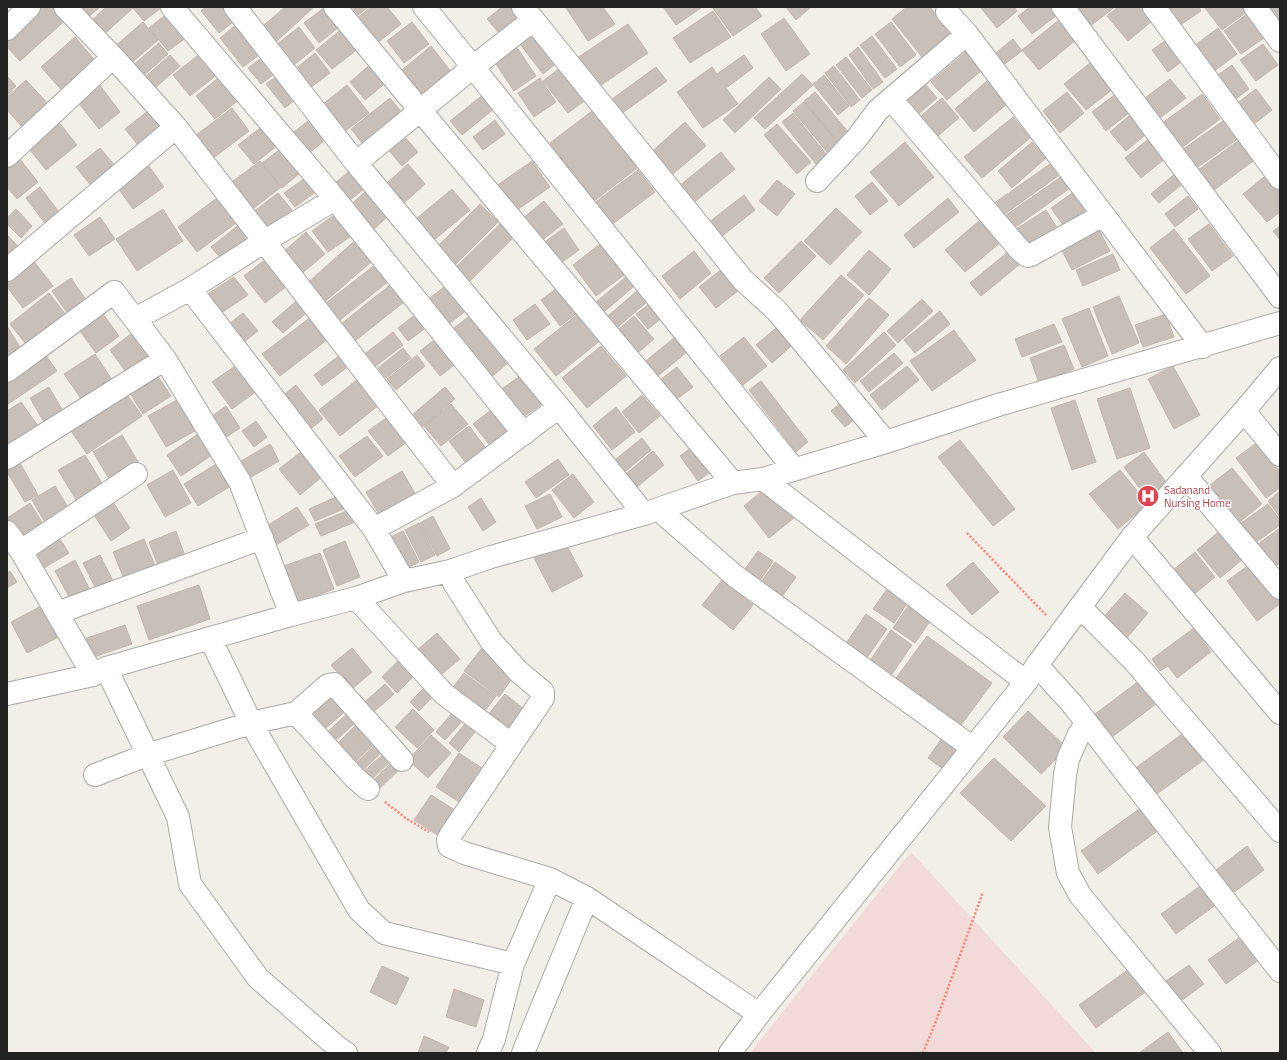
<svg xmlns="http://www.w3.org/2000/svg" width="1287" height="1060" font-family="'Titillium Web',sans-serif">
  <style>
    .commercial { fill: #f2dad9 }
    .building { fill: #c7bfb8; stroke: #c4b6ab }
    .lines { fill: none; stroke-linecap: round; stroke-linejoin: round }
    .minor-casing { stroke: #a9a9a9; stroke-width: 24 }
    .tertiary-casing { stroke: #a9a9a9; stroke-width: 24 }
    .path { stroke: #fa8072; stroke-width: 2.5; stroke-dasharray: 2 2; stroke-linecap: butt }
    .minor { stroke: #fff; stroke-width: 22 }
    .tertiary { stroke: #fff; stroke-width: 22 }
    .labels { text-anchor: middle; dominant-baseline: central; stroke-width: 3; stroke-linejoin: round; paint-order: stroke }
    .health-label { font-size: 11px; fill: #be3a42; stroke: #fff; text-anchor: start }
  </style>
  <rect width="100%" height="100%" fill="#f2efe9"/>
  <path class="commercial" d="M911 852 1096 1053H750Z"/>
  <path class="building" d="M33 7H57L68 18 20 61 7 47V31Z
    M72 7H100L84 21Z
    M106 7H132L133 8 100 38 87 25Z
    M132 7H162L144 21Z
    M206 7H233L241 16 219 33 201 11Z
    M285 7H314L277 41 263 26Z
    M352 7H368L358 15Z
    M371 7H387L401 24 376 44 356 19Z
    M502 7H514L526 22 504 39 487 19Z
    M566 7H603L615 24 588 41 566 8Z
    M663 7H700L701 8 676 25Z
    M712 7H755L762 16 733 36Z
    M786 7H811L796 20Z
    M907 7H930L952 33 922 57 892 19Z
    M983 7H1014L1017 11 997 28 981 8Z
    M1030 7H1062L1064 10 1032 34 1018 16Z
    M1070 7H1115L1085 30Z
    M1118 7H1140L1152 21 1128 41 1107 16Z
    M1163 7H1199L1201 11 1177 27Z
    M1204 7H1246L1248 11 1222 30Z
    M1267 7H1280V18L1277 20Z
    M324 8 339 27 319 43 304 23Z
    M172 10 191 34 168 51 149 28Z
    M713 11 731 37 690 63 673 38Z
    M1251 11 1268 35 1241 54 1224 31Z
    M784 18 810 54 786 71 761 34Z
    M1060 19 1076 40 1039 70 1022 50Z
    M242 20 266 50 243 67 220 38Z
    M143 22 158 40 128 66 113 48Z
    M412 22 429 44 404 63 387 41Z
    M891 22 916 55 900 67 875 34Z
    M628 24 648 53 594 90 574 60Z
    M299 27 315 48 294 65 277 44Z
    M1218 28 1237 54 1213 72 1194 46Z
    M342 29 358 49 332 69 316 50Z
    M534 32 558 62 543 74 520 44Z
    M872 36 897 69 885 78 860 45Z
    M1172 36 1188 57 1168 72 1152 50Z
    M75 37 99 65 65 94 41 67Z
    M1013 39 1022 51 1002 66 993 55Z
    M159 43 168 54 142 77 132 66Z
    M514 43 536 76 514 91 492 58Z
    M1263 44 1278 65 1256 81 1240 60Z
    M431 46 453 74 424 98 402 70Z
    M858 47 883 82 873 89 849 55Z
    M966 52 982 70 947 100 931 82Z
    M201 53 218 74 190 96 173 75Z
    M268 53 281 69 261 84 248 68Z
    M315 53 330 73 310 88 295 69Z
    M170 55 180 66 154 89 144 78Z
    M744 55 753 68 726 88 738 104 703 128 677 92 712 67 717 74Z
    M846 57 872 90 862 98 836 65Z
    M373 62 388 81 365 100 350 82Z
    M1091 62 1113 89 1086 110 1064 84Z
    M566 63 591 96 568 113 543 81Z
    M1232 65 1249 89 1230 103 1212 79Z
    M834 66 860 100 851 107 825 73Z
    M656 67 667 81 614 119 604 105Z
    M284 71 302 94 285 108 266 84Z
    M802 74 813 85 765 129 754 118Z
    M222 75 241 98 215 119 196 96Z
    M824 75 849 106 838 115 813 84Z
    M7 76 16 86 7 95Z
    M769 77 781 89 735 133 723 120Z
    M540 78 556 102 534 117 518 93Z
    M920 78 937 98 913 119 896 99Z
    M1170 79 1186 98 1160 118 1145 98Z
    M26 80 50 106 24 129 7 110V97Z
    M96 80 120 112 99 129 74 97Z
    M988 80 1008 103 974 132 955 109Z
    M347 85 369 113 344 132 323 104Z
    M1256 89 1272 110 1249 128 1232 107Z
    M1121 90 1135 108 1106 131 1092 112Z
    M815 92 854 139 843 148 804 101Z
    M1067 92 1084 113 1060 133 1043 111Z
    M484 94 495 108 462 135 450 121Z
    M1202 94 1220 119 1180 149 1161 124Z
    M390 98 403 114 364 145 351 129Z
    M942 98 959 118 933 140 916 120Z
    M804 102 843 149 832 158 793 111Z
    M154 106 171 126 142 150 125 129Z
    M232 108 249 131 208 162 191 139Z
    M596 108 640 166 594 201 550 143Z
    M1135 111 1151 130 1126 151 1110 132Z
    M793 113 831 160 820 169 782 122Z
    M1013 117 1030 138 982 178 964 157Z
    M312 118 328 138 305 156 290 135Z
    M1226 119 1239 138 1195 169 1182 150Z
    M57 120 77 145 46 170 26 145Z
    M495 120 505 134 483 150 473 137Z
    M685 122 706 146 668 178 648 155Z
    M267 123 282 142 254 164 238 145Z
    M777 124 811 162 797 174 764 135Z
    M403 135 418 152 402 166 387 148Z
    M1245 136 1260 156 1214 190 1198 170Z
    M1151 137 1167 157 1141 178 1125 158Z
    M905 142 934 177 899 206 870 172Z
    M1032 142 1046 158 1012 188 998 171Z
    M287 144 306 168 282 188 262 163Z
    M100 148 117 168 93 188 76 167Z
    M721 152 735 169 687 208 673 191Z
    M15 153 38 182 17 199 7 187V159Z
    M260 161 281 187 254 208 233 181Z
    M532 161 550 187 510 215 492 189Z
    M146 162 164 187 133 209 115 184Z
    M408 164 425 184 404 203 387 183Z
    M1050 164 1058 176 1002 216 993 204Z
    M351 170 365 188 344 205 330 187Z
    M638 170 655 192 610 226 593 204Z
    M1178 171 1186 181 1159 203 1151 194Z
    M1269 173 1280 185V212L1267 222 1243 194Z
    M311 174 321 188 295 207 284 193Z
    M1065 174 1073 186 1010 231 1002 218Z
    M777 180 795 194 777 216 759 201Z
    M872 182 888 201 870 215 855 196Z
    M40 187 62 216 48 227 26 198Z
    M452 189 470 210 434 240 416 219Z
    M366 191 389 215 370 233 346 209Z
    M225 192 244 217 197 252 178 227Z
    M1074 192 1089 214 1066 229 1051 208Z
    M278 193 292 210 262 234 248 216Z
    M744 195 755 210 716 241 704 226Z
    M1188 196 1198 209 1175 227 1165 214Z
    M948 198 959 212 914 248 904 235Z
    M544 201 563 224 541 241 523 218Z
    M480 204 498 222 453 267 435 249Z
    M836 208 862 232 830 265 804 241Z
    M16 209 32 226 21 238 7 224V218Z
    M163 209 183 241 137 271 116 239Z
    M341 210 357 232 328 252 312 231Z
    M1046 210 1059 231 1026 252 1013 231Z
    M986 215 1007 237 965 272 945 250Z
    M100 217 115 239 89 256 74 235Z
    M503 221 516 235 470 281 456 267Z
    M241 223 252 237 222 260 211 247Z
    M1209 224 1233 256 1212 271 1188 239Z
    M1280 226V240L1273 231Z
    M564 228 579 250 558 265 542 244Z
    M1098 228 1110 251 1072 270 1060 247Z
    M1174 229 1210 276 1186 294 1150 248Z
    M306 232 325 254 300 275 282 253Z
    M7 235 17 245 9 254 7 252Z
    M359 237 377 257 321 305 304 286Z
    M801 241 816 256 779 293 764 278Z
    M600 244 624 275 596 296 573 265Z
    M869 250 891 269 869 295 847 275Z
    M694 251 711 273 680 299 662 276Z
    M1008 252 1019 265 981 296 970 283Z
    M272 254 292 282 265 303 244 276Z
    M1113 254 1120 270 1083 286 1076 270Z
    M29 255 53 286 23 308 7 287V272Z
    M376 264 389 281 335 324 321 307Z
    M726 266 743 287 716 308 699 287Z
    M633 271 641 280 597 318 589 308Z
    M841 275 864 295 823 340 800 320Z
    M234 277 248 295 217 316 203 297Z
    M71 278 89 304 70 317 52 291Z
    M452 281 472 306 441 330 422 304Z
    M562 284 581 310 560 326 541 300Z
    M645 284 655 295 612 332 602 321Z
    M390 285 404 302 350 345 336 328Z
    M49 293 69 319 30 349 10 324Z
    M302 296 312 308 283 333 272 322Z
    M1119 296 1139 343 1112 354 1093 307Z
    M869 298 889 315 846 364 826 346Z
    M656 299 667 314 648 329 636 314Z
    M922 299 933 311 898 343 887 331Z
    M535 304 550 324 527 340 513 320Z
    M1089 308 1108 356 1082 367 1062 319Z
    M100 310 119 336 96 353 77 327Z
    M420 311 430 325 408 341 398 328Z
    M476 311 514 358 489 379 450 331Z
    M940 311 950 324 915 353 904 340Z
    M243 313 258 331 239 346 224 328Z
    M579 313 601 340 556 376 534 349Z
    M315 314 332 336 280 376 262 354Z
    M1166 314 1174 337 1143 347 1135 325Z
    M634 316 654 339 632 358 612 335Z
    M783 322 799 339 772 363 756 345Z
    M1054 324 1062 342 1022 357 1015 339Z
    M7 326 23 352 7 362Z
    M136 330 156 356 129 376 110 350Z
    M954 330 976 360 932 391 910 361Z
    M393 332 403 345 376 366 366 353Z
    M884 332 896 345 855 383 843 370Z
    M442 334 462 359 440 376 420 351Z
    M675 337 687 352 653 380 641 365Z
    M744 337 767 366 743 385 720 356Z
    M1064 345 1074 369 1039 383 1030 358Z
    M601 346 626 376 587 408 562 378Z
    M403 348 411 358 386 378 378 368Z
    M42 350 57 371 8 404 7 402V374Z
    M344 352 353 363 322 386 314 375Z
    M894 353 903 363 869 392 860 381Z
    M95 354 112 380 82 400 64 374Z
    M417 355 425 366 396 390 387 379Z
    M241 362 261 388 232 409 212 382Z
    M907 366 919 380 882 410 870 395Z
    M1173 366 1200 415 1174 429 1148 379Z
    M677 367 693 387 673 402 656 383Z
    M155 372 171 396 143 414 128 390Z
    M522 375 542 404 520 419 500 390Z
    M358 379 379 405 340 436 319 410Z
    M761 381 808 442 796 452 749 390Z
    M296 385 323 419 309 430 281 397Z
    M49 387 64 413 45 424 30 398Z
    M445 387 455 399 422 427 412 415Z
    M1130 388 1150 448 1117 459 1097 399Z
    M126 393 142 416 87 454 71 431Z
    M642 395 660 416 639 433 622 412Z
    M846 398 861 414 845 427 831 411Z
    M177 400 195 431 166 447 148 416Z
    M1075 400 1096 462 1072 470 1051 408Z
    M21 402 38 426 10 445 7 441V411Z
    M451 404 468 424 441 446 424 426Z
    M226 406 240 428 219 442 205 421Z
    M495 407 514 431 492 448 473 424Z
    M616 407 635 432 612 450 593 426Z
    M392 414 411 439 388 456 368 431Z
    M256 421 267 437 254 447 242 431Z
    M469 426 492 456 472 471 449 441Z
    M201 432 215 453 181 476 167 455Z
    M122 435 140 465 111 482 93 452Z
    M367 436 383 456 355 477 339 456Z
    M642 438 651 450 626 471 616 459Z
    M960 440 1015 509 993 526 938 457Z
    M1258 442 1280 472V488L1266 498 1236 458Z
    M270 444 279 461 246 480 236 464Z
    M696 444 714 469 698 481 680 456Z
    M302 451 323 476 300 495 279 469Z
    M653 451 664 465 637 487 626 474Z
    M1144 452 1168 485 1148 500 1124 467Z
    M85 455 105 488 78 503 58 470Z
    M558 459 569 475 536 498 525 482Z
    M20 463 38 495 25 502 7 472V470Z
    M216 464 231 486 198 506 184 484Z
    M1232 468 1262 504 1236 525 1206 488Z
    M173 470 191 503 165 517 147 485Z
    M1120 470 1148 504 1118 529 1089 494Z
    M402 471 417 497 381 518 366 492Z
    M573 474 594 502 574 518 552 490Z
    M55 486 71 512 47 526 32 500Z
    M768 486 794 518 769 538 744 506Z
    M1280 491V517L1268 501Z
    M343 494 348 507 315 521 309 509Z
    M550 494 562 517 537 529 525 506Z
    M109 496 130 528 111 541 90 509Z
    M481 498 496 522 483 531 468 507Z
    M30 503 45 527 19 543 7 524V518Z
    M1268 504 1280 520V525L1255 543 1241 523Z
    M297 507 309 525 276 545 265 527Z
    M349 510 355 522 321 536 315 524Z
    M433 516 450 549 437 556 420 523Z
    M419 523 435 555 421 562 405 530Z
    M1280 528V563L1274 567 1258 544Z
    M1221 530 1244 558 1220 578 1197 550Z
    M176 531 186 559 159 568 149 542Z
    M403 531 419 562 406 569 391 537Z
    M56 533 69 553 44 568 31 548Z
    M144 539 156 568 125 581 113 552Z
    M345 541 360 577 337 586 323 550Z
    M565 542 583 576 552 592 534 558Z
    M758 551 773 561 756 587 740 576Z
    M1195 552 1215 577 1192 596 1172 571Z
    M320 553 334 589 292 605 278 568Z
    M100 555 113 581 96 589 83 563Z
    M75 560 92 594 73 604 55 571Z
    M775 562 796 577 778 602 757 588Z
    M973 562 999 592 972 615 946 585Z
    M1253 562 1280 600V604L1257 621 1227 581Z
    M10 571 17 582 7 588V573Z
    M722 580 753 605 733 630 702 605Z
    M892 582 912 596 894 623 873 609Z
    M199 585 210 619 149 640 137 606Z
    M1125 593 1148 613 1125 640 1102 619Z
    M913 599 935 614 915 643 893 628Z
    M41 606 57 638 27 653 11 622Z
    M866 614 887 629 866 659 845 645Z
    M125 625 132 644 88 659 81 640Z
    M1194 628 1211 652 1177 678 1168 666 1160 671 1152 659Z
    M891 630 912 645 892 674 871 659Z
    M437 633 460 659 437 678 415 652Z
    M927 636 992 683 956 732 891 685Z
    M352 648 372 672 352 689 331 665Z
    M482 648 516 673 499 697 464 671Z
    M405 654 420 670 397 693 382 677Z
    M464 673 496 696 479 719 447 695Z
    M1143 678 1160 701 1112 737 1095 714Z
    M430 682 439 690 419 711 410 702Z
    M385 684 394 694 368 717 359 707Z
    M331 691 347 710 321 732 305 713Z
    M505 694 529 713 512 734 488 715Z
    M458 706 468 715 445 740 436 732Z
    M413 709 434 730 417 748 395 727Z
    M1028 711 1067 748 1041 774 1003 737Z
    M349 712 357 721 332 744 323 736Z
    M469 719 479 727 459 752 449 743Z
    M359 722 368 731 343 755 335 746Z
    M369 731 378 740 353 764 344 755Z
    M947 731 963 742 943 769 928 758Z
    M1185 732 1205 759 1150 799 1130 772Z
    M431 735 451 753 428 778 408 760Z
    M379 741 386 748 361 772 354 765Z
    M388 750 395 757 370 781 362 773Z
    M459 753 485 770 462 804 436 787Z
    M994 758 1046 806 1011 841 960 793Z
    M395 759 403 766 378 790 371 783Z
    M431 795 458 812 442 838 414 820Z
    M1146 804 1163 827 1098 874 1081 851Z
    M1247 846 1264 870 1233 893 1216 870Z
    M1203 884 1217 904 1176 934 1161 914Z
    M1246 933 1263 957 1226 984 1208 960Z
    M1189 965 1204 984 1178 1003 1163 983Z
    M382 966 409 978 396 1005 370 992Z
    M1132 967 1148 990 1096 1028 1079 1005Z
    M454 989 484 1000 476 1027 446 1017Z
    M1168 1032 1183 1053H1139Z
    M424 1036 449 1047 446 1053H418Z"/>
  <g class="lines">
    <g class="minor-casing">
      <path id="minor" d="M65 7 113 57 176 127 453 486
        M172 7 326 188 524 434
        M235 7 356 163 559 407 644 514
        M335 7 420 110 733 483
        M424 7 473 67 794 469
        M523 7 743 280 777 311 886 442
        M1063 7 1280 297
        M1154 7 1280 178
        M1255 7 1280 41
        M947 12 967 34 1203 347
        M7 29 29 7
        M891 99 1020 250 1027 256 1031 255 1103 215
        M7 156 113 57
        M356 163 473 67 533 20
        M817 181 857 138 878 110 967 34
        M7 270 176 127
        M190 289 374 529 404 581
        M135 319 190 289 265 241 335 199
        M7 371 114 292 165 359 240 482 291 615
        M1244 411 1280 455
        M7 458 165 359
        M1186 476 1280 588
        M763 479 1026 682
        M659 510 735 576 973 748
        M374 529 453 486 559 407
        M7 532 21 551 93 675
        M1132 537 1280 713
        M21 551 136 474
        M450 571 454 583 491 641 519 672 543 692V698L450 836 448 840 449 846 464 853 550 879 587 898 759 1014
        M356 598 444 694 511 744
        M1080 607 1134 661 1280 831
        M57 613 262 538
        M210 638 251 723 359 910 384 933 513 964
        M1037 665 1073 705 1280 971
        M106 668 178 817 190 884 258 978 336 1046 346 1053
        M7 694 93 675 106 668 291 615 356 598 404 581 450 571 491 557 644 514 733 483 763 479 886 442 998 405 1280 323
        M1087 723 1079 734 1068 759 1065 775 1060 827 1068 873 1080 895 1210 1053
        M95 775 147 755 251 723 296 713
        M368 789 355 778 296 713 328 685 334 684 402 760
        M488 1053 494 1039 513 964 550 879
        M523 1053 587 898"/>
    </g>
    <g class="tertiary-casing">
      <path id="tertiary" d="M730 1053 759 1014 1026 682 1037 665 1132 537 1244 411 1280 368"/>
    </g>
    <path class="path" d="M967 533 1046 615
      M385 802 407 819 429 832
      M923 1053 936 1021 983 892"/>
    <use href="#minor" class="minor"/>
    <use href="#tertiary" class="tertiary"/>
  </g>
  <defs>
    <g id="hospital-disc" transform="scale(1.15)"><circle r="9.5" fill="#e0444e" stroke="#fff"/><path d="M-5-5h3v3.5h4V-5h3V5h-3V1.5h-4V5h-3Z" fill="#fff"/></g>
  </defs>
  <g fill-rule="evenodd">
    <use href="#hospital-disc" x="1148" y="496"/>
  </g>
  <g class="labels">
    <g class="health-label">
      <text x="1164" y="490">Sadanand<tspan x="1164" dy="13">Nursing Home</tspan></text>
    </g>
  </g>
  <rect width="1287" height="1060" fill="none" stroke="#222222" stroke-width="16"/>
</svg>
